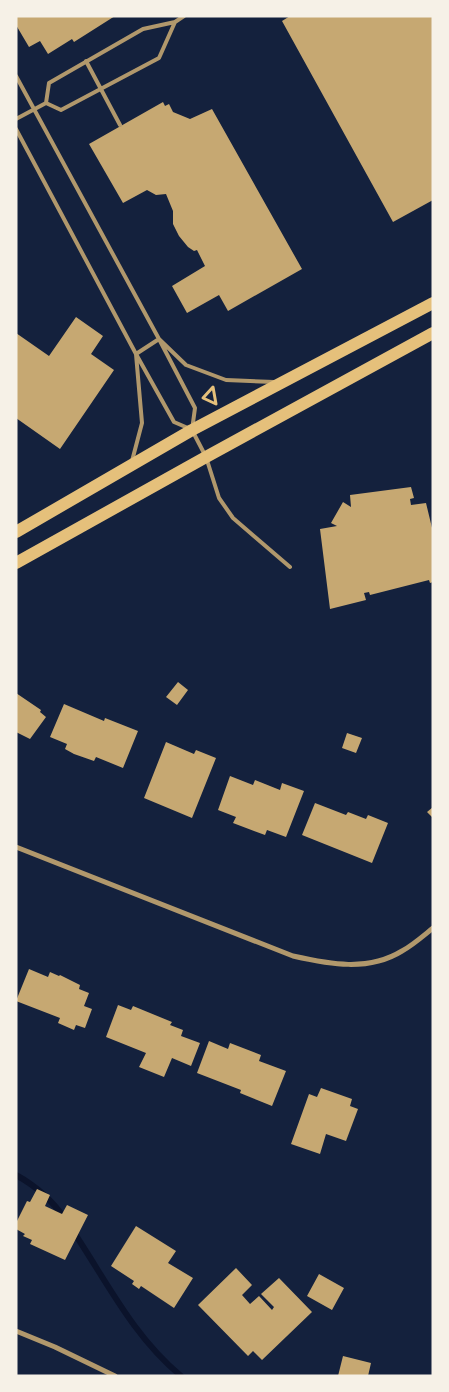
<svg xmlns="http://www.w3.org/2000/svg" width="449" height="1392" font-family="'Alegreya Sans',sans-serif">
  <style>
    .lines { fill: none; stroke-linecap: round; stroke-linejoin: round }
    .stream { stroke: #0b132b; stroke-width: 6 }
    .building { fill: #c6a872 }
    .path { stroke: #e5c07b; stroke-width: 3 }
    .service { stroke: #b1986c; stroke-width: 4 }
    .minor { stroke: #b1986c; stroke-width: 5 }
    .primary { stroke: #e5c07b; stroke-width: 12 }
  </style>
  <rect width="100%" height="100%" fill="#14213d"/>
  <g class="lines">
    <path class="stream" d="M16 1175C36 1186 52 1200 65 1219
      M73 1231C107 1282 133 1336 181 1376"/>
  </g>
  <path class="building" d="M16 16H115L74 42 72 39 48 54 40 41 29 47 16 25Z
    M290 16H433V200L393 222 282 21Z
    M163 102 165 106 169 104 173 112 190 119 212 109 302 269 228 311 219 295 187 313 172 286 205 266 197 250 194 251 188 247 179 236 173 224V211L166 194 156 195 147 190 123 203 89 144Z
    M76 317 103 336 91 354 114 370 60 449 16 418V333L49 356Z
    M411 487 414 498 410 499 411 505 426 503 433 532V582L430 583 429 580 370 595 369 592 364 593 366 600 330 609 320 529 337 526 331 523 343 502 351 507 350 495Z
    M178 682 188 690 177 705 166 697Z
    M16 693 41 710 40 712 46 717 30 739 16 732Z
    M64 704 104 721 105 718 138 731 123 768 96 757 94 761 74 754 65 749 67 744 50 737Z
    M347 733 362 738 356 753 342 748Z
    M166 742 194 754 196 750 216 758 192 818 144 798Z
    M230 776 253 785 255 780 280 790 282 783 304 791 286 837 267 830 265 835 233 823 236 817 218 810Z
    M315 803 346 815 348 812 366 819 368 815 388 823 372 863 302 835Z
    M433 807V818L427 812Z
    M29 969 48 977 50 972 59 976 60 975 80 985 79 989 89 993 84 1006 92 1009 85 1028 76 1025 74 1030 58 1023 60 1018 16 1001Z
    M118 1005 131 1010 133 1006 172 1022 170 1025 183 1030 181 1036 200 1043 191 1066 172 1058 164 1077 139 1067 146 1053 106 1037Z
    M209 1041 228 1049 230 1043 261 1055 259 1061 286 1071 272 1106 240 1093 241 1090 197 1073Z
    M321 1088 352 1099 350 1106 358 1109 346 1141 326 1134 320 1154 291 1144 309 1094 317 1097Z
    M37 1189 50 1195 45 1206 62 1214 67 1205 88 1215 65 1260 30 1244 32 1240 23 1236 25 1234 16 1229V1223L27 1201 30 1202Z
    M136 1226 176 1251 168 1263 193 1278 174 1308 141 1286 139 1289 132 1284 134 1281 111 1266Z
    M236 1268 252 1285 242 1295 250 1304 259 1296 272 1310 274 1307 261 1294 279 1278 312 1312 262 1360 253 1351 248 1356 198 1305Z
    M319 1274 344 1288 332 1310 307 1296Z
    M343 1356 371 1363 368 1376H338Z"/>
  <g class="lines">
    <path class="path" d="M213 387 216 404 203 398Z"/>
    <path class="service" d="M86 61 120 125
      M16 76 159 339 186 365 226 380 274 382
      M46 103 49 83 143 29 175 22 184 16
      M46 103 61 110 159 58 175 22
      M16 119 46 103
      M16 129 136 354 142 423 132 461
      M188 428 174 422 136 354 159 339 195 408 192 430 206 457 219 498 233 518 290 567"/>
    <path class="minor" d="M16 847 293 956C329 964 368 972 402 951 413 945 423 936 433 928
      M16 1331 55 1347 115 1376"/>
    <path class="primary" d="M16 532 192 430 433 303
      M16 563 206 457 433 333"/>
  </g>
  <rect width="449" height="1392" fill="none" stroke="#f6f1e7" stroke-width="35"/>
</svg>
